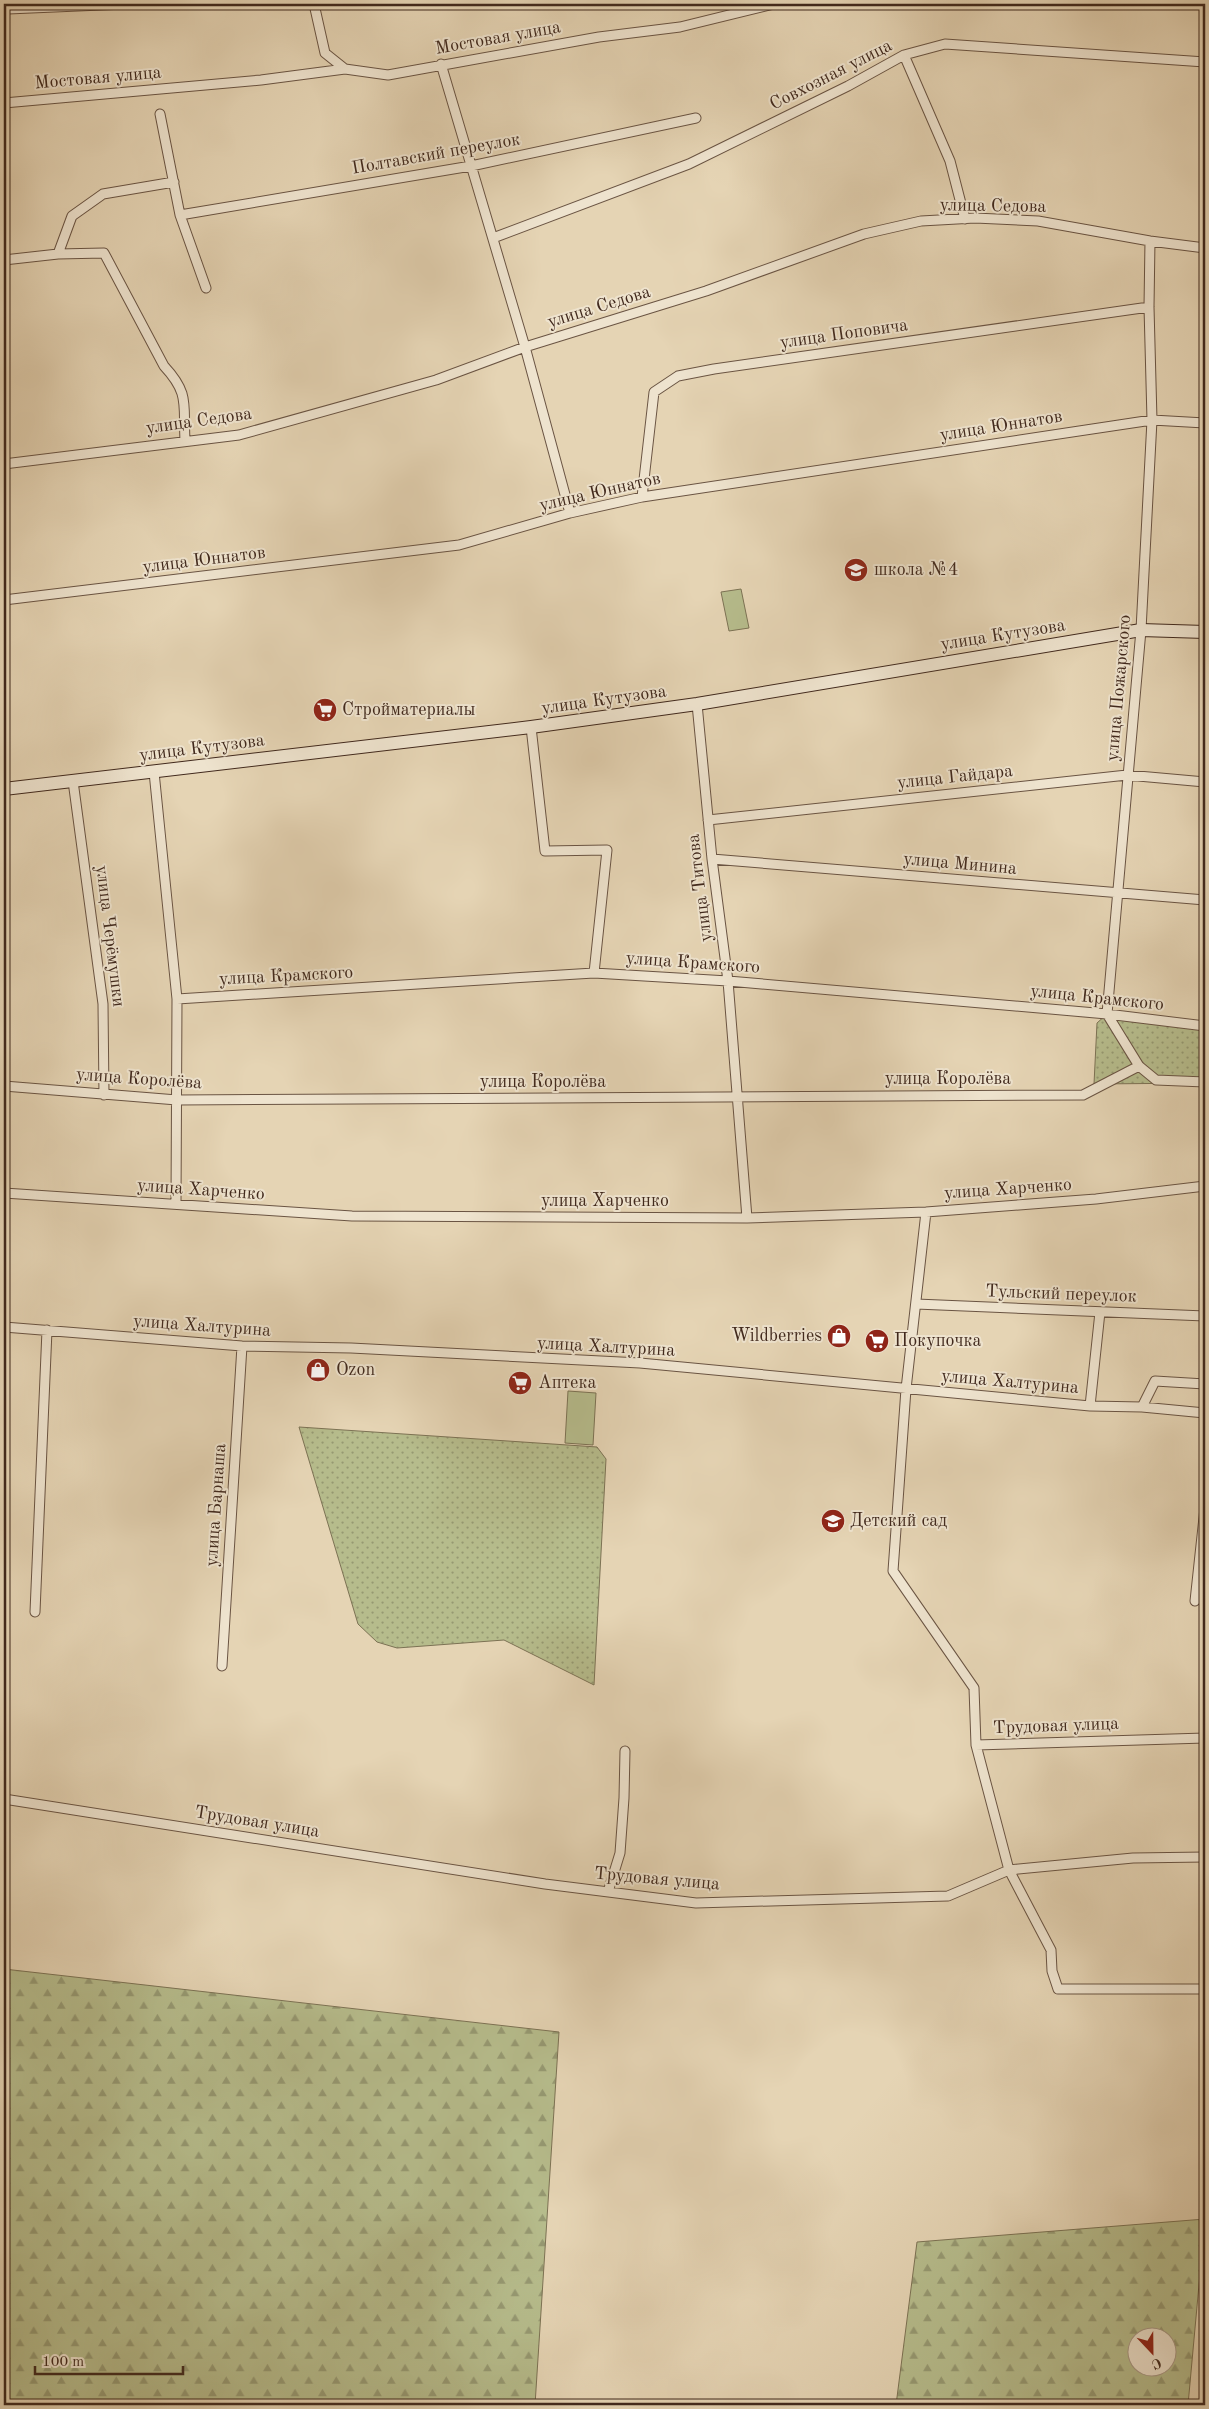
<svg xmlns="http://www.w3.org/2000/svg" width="1209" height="2409" font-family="'Old Standard TT',serif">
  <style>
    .grass { fill: #b6bc8c; stroke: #7c7254 }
    .forest { fill: url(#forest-firs); stroke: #7c7254; fill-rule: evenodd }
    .park { fill: url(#park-dots); stroke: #7c7254 }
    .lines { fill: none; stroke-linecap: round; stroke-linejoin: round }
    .street-casing { stroke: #6a5443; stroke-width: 11 }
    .secondary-casing { stroke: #41291d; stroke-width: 14 }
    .street { stroke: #eee3ce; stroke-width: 9 }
    .secondary { stroke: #eee3ce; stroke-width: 12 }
    .labels { text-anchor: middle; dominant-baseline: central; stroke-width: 4; stroke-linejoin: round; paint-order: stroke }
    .street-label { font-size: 18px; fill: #41291d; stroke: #eee3ce }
    .poi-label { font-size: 18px; fill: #41291d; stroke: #eee3ce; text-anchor: start }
  </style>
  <defs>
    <pattern id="forest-firs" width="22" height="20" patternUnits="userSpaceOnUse" patternTransform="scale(1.25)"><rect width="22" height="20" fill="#b6bc8c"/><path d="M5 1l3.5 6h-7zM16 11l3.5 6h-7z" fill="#969972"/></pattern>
    <pattern id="park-dots" width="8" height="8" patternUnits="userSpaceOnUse" patternTransform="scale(1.25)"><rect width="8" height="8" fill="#b6bc8c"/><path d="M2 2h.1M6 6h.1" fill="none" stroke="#969972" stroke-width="1.8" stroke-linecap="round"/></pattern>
  </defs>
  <rect width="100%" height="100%" fill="#e5d4b4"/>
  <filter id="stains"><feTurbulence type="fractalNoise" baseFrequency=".004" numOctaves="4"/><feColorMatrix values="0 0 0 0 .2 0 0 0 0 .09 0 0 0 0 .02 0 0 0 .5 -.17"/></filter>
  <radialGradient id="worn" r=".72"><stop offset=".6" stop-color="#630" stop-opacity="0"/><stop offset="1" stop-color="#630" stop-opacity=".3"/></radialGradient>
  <path class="grass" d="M741 589 749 628 729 631 721 592Z
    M568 1391 596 1393 593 1445 565 1443Z"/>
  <path class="forest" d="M4 1969 559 2032 535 2405H4Z
    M1205 2219 1188 2405H896L917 2242ZM1136 2336H1166V2366H1136Z"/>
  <path class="park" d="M1107 1014 1205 1026V1083L1094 1084 1097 1023Z
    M299 1427 597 1447 606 1459 594 1685 504 1640 397 1648 377 1642 358 1624Z"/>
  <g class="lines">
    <g class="street-casing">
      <path id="street" d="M314 4 325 53 345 69 388 75 599 37 680 27 774 4
        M4 11 8 9 125 4
        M904 55 950 161 965 219
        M441 64 525 347 570 513
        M4 103 261 80 345 69
        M160 114 180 215 206 288
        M180 215 471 166 696 118
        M493 238 689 164 848 86 904 55 945 44 1205 62
        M58 254 72 216 103 194 174 182
        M4 260 58 254 104 253 164 366C190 394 183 404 185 441
        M4 464 239 435 436 380 525 347 706 291 864 234 921 221 975 218 1038 221 1150 241 1205 248
        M642 497 654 392 678 376 714 369 1149 307
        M4 600 459 545 570 513 642 497 1152 420 1205 423
        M697 704 712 859 728 981 747 1218
        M531 727 545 851 607 850 594 973
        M154 772 177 999 176 1204
        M73 781 103 1004 104 1095
        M708 820 1127 775 1205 782
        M712 859 1205 900
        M177 999 594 973 728 981 1107 1014 1205 1026
        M1139 1066 1156 1080 1205 1082
        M4 1086 177 1100 1083 1095 1139 1066 1107 1014 1141 630 1152 420 1149 307 1150 241
        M4 1193 352 1216 747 1218 926 1212 1096 1199 1205 1186
        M926 1212 906 1389 893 1571 974 1688 976 1745
        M916 1304 1205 1316
        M4 1327 242 1346 351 1348 640 1363 1090 1406 1142 1407 1205 1413
        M1090 1406 1100 1312
        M1142 1407 1155 1381 1205 1384
        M1195 1601 1205 1508
        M35 1612 47 1330
        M222 1666 242 1346
        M4 1799 545 1884 696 1903 948 1896 1009 1870 976 1745 1205 1738
        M1205 1857 1133 1858 1009 1870 1051 1950 1052 1971 1058 1989H1205
        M608 1892 620 1853 624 1798 625 1751"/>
    </g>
    <g class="secondary-casing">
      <path id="secondary" d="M4 789 531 727 697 704 1141 630 1205 632"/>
    </g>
    <use href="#street" class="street"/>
    <use href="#secondary" class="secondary"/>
  </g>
  <defs>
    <g id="school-disc" transform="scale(1.25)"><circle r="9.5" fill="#8f2418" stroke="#eee3ce"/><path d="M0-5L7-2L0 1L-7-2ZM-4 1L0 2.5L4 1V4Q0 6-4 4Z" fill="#fff"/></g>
    <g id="supermarket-disc" transform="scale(1.25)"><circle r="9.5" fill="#8f2418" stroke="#eee3ce"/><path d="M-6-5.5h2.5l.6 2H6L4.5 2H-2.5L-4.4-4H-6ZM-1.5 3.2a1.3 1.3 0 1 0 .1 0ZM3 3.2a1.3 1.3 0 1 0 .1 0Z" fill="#fff"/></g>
    <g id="shop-disc" transform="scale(1.25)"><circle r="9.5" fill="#8f2418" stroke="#eee3ce"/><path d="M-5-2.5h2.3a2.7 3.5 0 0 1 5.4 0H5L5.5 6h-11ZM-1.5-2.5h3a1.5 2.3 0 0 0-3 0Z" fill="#fff"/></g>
  </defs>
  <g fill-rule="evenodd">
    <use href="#school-disc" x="856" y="570"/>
    <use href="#supermarket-disc" x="325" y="710"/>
    <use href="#shop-disc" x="839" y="1336"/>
    <use href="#supermarket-disc" x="877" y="1341"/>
    <use href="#shop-disc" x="318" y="1370"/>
    <use href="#supermarket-disc" x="520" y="1383"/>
    <use href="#school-disc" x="833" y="1521"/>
  </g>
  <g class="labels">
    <g class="street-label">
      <text transform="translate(498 38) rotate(-10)">Мостовая улица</text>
      <text transform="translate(831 75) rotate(-27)">Совхозная улица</text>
      <text transform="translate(98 78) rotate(-5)">Мостовая улица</text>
      <text transform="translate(436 154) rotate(-10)">Полтавский переулок</text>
      <text transform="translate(993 206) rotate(1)">улица Седова</text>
      <text transform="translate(599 307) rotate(-17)">улица Седова</text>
      <text transform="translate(844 334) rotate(-8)">улица Поповича</text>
      <text transform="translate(199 421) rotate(-8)">улица Седова</text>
      <text transform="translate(1001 426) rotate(-9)">улица Юннатов</text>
      <text transform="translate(600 492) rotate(-13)">улица Юннатов</text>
      <text transform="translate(204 560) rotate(-7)">улица Юннатов</text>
      <text transform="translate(1003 635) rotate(-9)">улица Кутузова</text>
      <text transform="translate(1119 688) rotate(-85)">улица Пожарского</text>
      <text transform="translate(604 700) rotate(-8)">улица Кутузова</text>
      <text transform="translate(202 748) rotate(-7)">улица Кутузова</text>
      <text transform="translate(955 777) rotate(-6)">улица Гайдара</text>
      <text transform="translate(960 864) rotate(5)">улица Минина</text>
      <text transform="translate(700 888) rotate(-97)">улица Титова</text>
      <text transform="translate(110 936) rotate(83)">улица Черёмушки</text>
      <text transform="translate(693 963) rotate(4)">улица Крамского</text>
      <text transform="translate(286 976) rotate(-3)">улица Крамского</text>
      <text transform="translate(1097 998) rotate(6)">улица Крамского</text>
      <text transform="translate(139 1079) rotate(4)">улица Королёва</text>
      <text x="948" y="1079">улица Королёва</text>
      <text x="543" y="1082">улица Королёва</text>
      <text transform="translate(1008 1189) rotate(-4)">улица Харченко</text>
      <text transform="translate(201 1190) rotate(4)">улица Харченко</text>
      <text x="605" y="1201">улица Харченко</text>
      <text transform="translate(1061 1294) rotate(2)">Тульский переулок</text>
      <text transform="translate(202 1326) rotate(4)">улица Халтурина</text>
      <text transform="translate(606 1347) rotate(3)">улица Халтурина</text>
      <text transform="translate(1010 1382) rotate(5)">улица Халтурина</text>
      <text transform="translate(216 1505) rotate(-86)">улица Барнаша</text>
      <text transform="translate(1056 1726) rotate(-2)">Трудовая улица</text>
      <text transform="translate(257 1822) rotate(9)">Трудовая улица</text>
      <text transform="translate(657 1879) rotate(5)">Трудовая улица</text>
    </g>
    <g class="poi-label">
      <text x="874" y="570">школа №4</text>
      <text x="342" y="710">Стройматериалы</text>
      <text x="822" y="1336" text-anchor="end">Wildberries</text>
      <text x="894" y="1341">Покупочка</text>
      <text x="336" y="1370">Ozon</text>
      <text x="538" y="1383">Аптека</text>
      <text x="850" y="1521">Детский сад</text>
    </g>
  </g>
  <rect width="1209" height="2409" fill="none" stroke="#e5d4b4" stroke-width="20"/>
  <rect x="5" y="5" width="1199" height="2399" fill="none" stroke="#41291d" stroke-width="2.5"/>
  <rect x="10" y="10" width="1189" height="2389" fill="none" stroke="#41291d"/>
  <g transform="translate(1152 2352) rotate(158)"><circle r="24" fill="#eee3ce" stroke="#a99987"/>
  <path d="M0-4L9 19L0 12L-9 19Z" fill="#8f2418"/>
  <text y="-8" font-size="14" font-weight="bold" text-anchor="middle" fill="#41291d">С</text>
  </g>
  <path d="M35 2366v8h148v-8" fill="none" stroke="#41291d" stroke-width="2.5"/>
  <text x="42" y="2366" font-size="15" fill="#41291d" stroke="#eee3ce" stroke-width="4" paint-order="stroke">100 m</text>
  <rect width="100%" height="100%" filter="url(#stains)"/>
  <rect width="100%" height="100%" fill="url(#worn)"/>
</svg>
